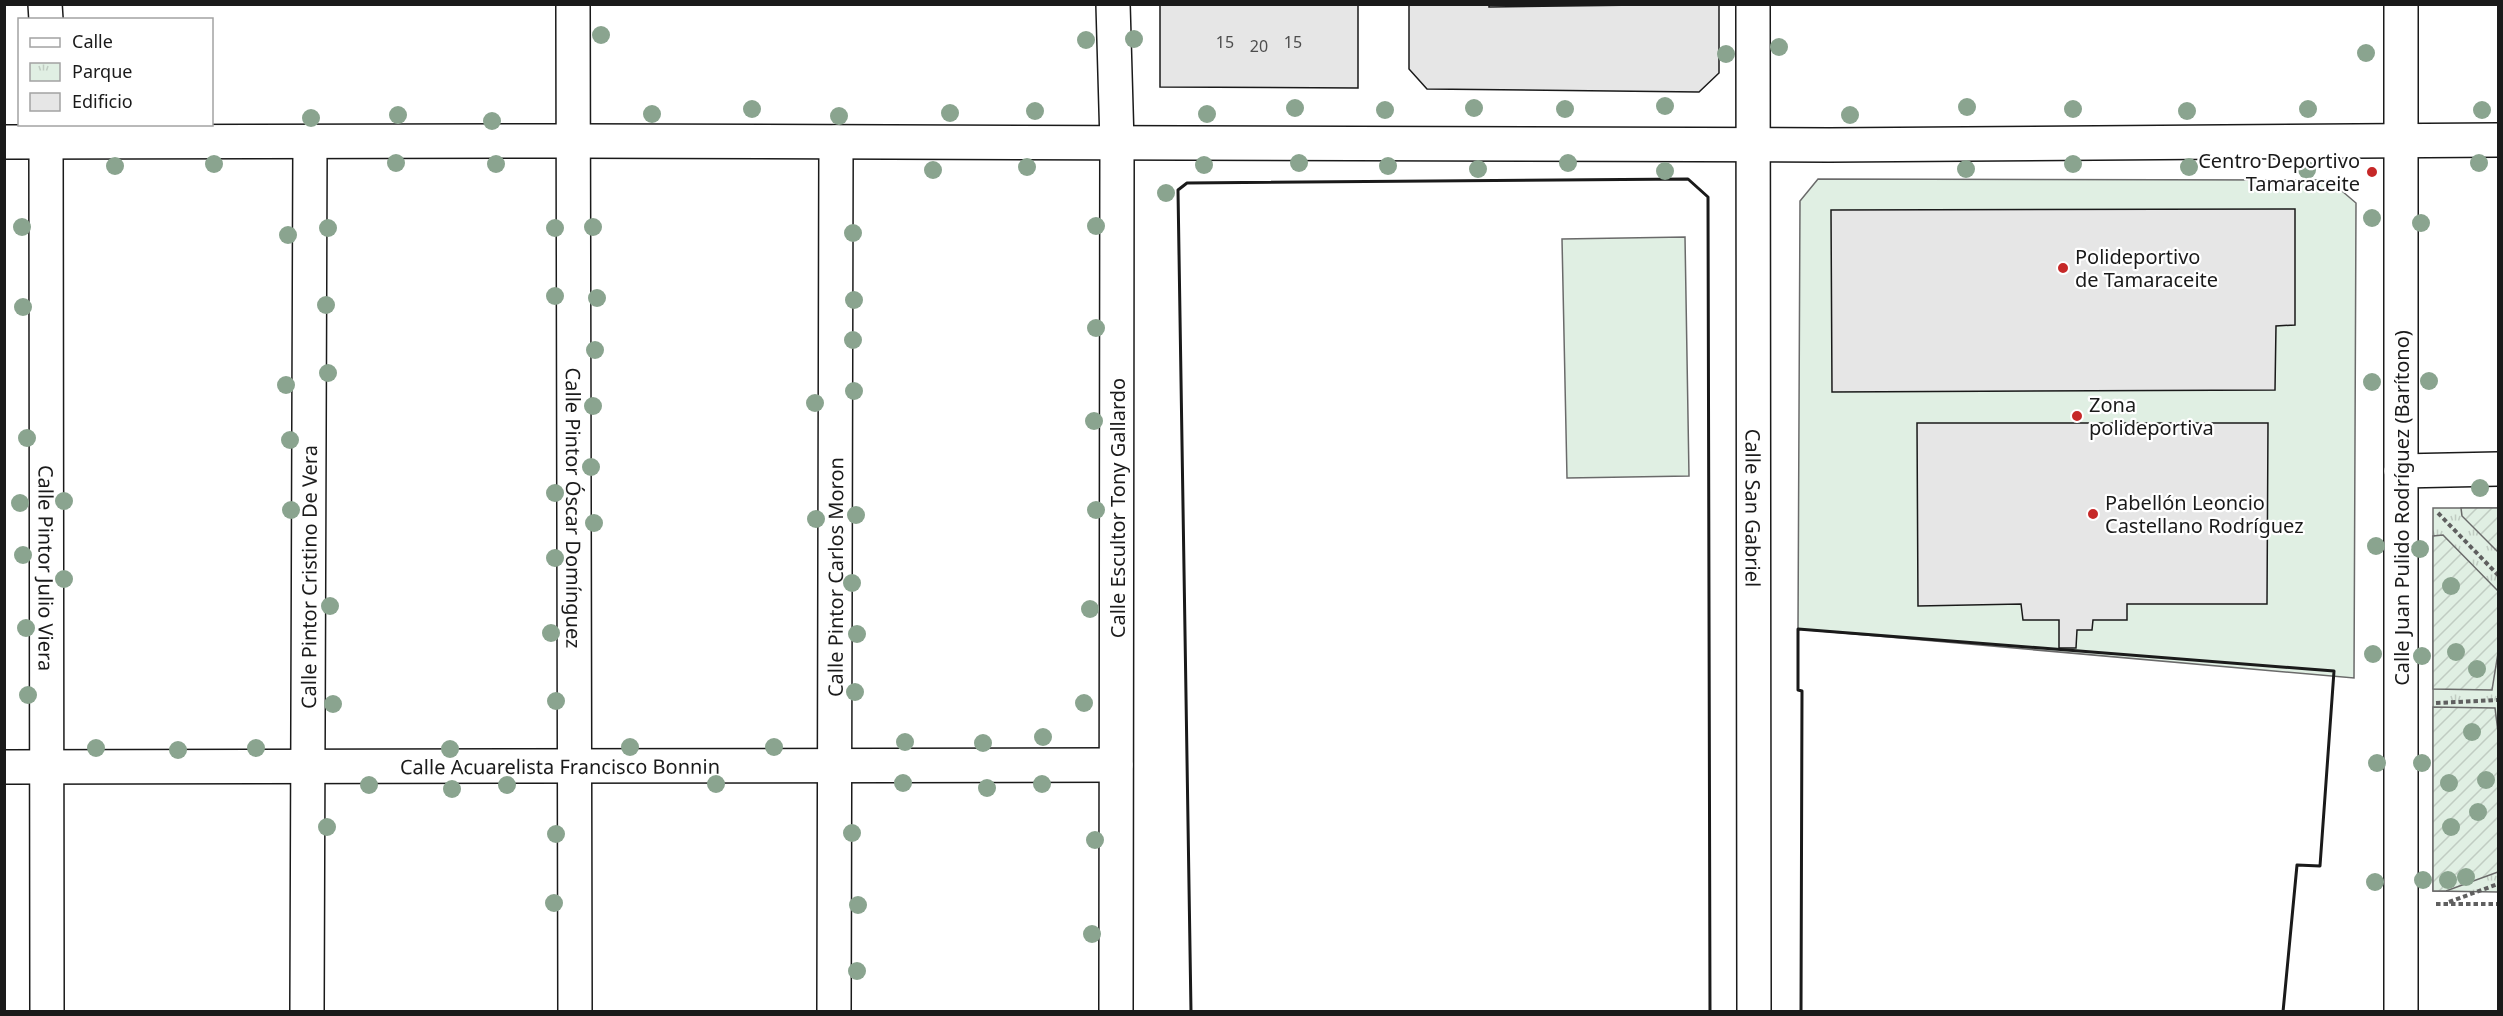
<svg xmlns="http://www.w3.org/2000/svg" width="2503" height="1016" font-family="'Noto Sans',sans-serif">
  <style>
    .grass { fill: #e0efe3; stroke: #6a6a6a; stroke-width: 1.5 }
    .park { fill: url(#park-tufts); stroke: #6a6a6a; stroke-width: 1.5 }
    .garden { fill: url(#garden-furrows); stroke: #6a6a6a; stroke-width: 1.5 }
    .building { fill: #e6e6e6; stroke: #1a1a1a; stroke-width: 1.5 }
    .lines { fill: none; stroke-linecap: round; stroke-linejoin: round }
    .minor-casing { stroke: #1a1a1a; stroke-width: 36 }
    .path { stroke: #5f5f5f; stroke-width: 4; stroke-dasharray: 4.5 3; stroke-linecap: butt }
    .minor { stroke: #fff; stroke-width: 33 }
    .wall { stroke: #1a1a1a; stroke-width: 3 }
    .tree { fill: #8aa48f }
    .poi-dot { fill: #c62828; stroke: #fff; stroke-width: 2 }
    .labels { text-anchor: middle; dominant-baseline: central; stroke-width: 4.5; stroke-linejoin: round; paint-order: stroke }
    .number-label { font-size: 16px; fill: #4d4d4d }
    .poi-label { font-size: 20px; fill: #1a1a1a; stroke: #fff; text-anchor: start }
    .street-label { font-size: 20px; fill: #1a1a1a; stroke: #fff }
  </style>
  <defs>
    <pattern id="park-tufts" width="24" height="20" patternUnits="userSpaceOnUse" patternTransform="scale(1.5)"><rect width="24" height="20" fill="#e0efe3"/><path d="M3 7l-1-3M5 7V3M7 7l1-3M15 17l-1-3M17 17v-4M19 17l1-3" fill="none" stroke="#c0ccc2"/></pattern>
    <pattern id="garden-furrows" width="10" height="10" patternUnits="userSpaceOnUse" patternTransform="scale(1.5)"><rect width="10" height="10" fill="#e0efe3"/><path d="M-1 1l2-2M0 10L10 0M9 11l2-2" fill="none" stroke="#c0ccc2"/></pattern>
  </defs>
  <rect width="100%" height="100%" fill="#fff"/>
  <path class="grass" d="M1818 179 2329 180 2356 203 2354 678 1798 629 1800 201Z
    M1685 237 1689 476 1567 478 1562 239Z"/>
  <path class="park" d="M2433 508H2498V892L2433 891Z"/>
  <path class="garden" d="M2461 508H2498V552L2462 516Z
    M2443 535 2498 591V653L2492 690 2433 689V536Z
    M2433 707 2495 708 2498 732V872L2446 891H2433Z"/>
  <path class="building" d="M1160 4H1358V88L1160 87Z
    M1409 4H1489V7L1719 4V73L1699 92 1427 89 1409 69Z
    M2295 209V325L2276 326 2275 390 1832 392 1831 210Z
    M1917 423H2268L2267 604H2127V620H2093L2092 630H2077L2076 648H2059V620H2023L2021 604 1918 606Z"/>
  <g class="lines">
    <g class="minor-casing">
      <g id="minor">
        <path d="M45 4 46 20"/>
        <path id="s1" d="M573 4 575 1012"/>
        <path d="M1113 4 1117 143 1116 1012"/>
        <path id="s2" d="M1753 4 1754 1012"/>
        <path id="s3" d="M46 124 47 1012"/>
        <path d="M4 142 573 141 1829 145 2498 140"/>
        <path d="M2401 471 2498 469"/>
        <path id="s4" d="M4 767 1116 765"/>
        <path id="s5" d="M307 1012 310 141"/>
        <path id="s6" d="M834 1012 836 142"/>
        <path d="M2401 1012V4"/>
      </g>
    </g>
    <path class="path" d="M2438 513 2498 575
      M2436 703 2498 700
      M2449 902 2498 884
      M2436 904H2498"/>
    <use href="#minor" class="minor"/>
    <path class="wall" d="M1191 1012 1178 190 1187 183 1688 179 1708 197 1710 1012
      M1801 1012 1802 691 1798 690V629L2334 671 2320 866 2297 865 2283 1012"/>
  </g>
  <g class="tree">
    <circle cx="601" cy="35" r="9"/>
    <circle cx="1134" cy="39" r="9"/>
    <circle cx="1086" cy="40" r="9"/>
    <circle cx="1779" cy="47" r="9"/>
    <circle cx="2366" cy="53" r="9"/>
    <circle cx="1726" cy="54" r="9"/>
    <circle cx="1665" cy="106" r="9"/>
    <circle cx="1967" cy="107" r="9"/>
    <circle cx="1295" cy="108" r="9"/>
    <circle cx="1474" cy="108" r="9"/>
    <circle cx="752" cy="109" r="9"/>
    <circle cx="1565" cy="109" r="9"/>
    <circle cx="2073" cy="109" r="9"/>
    <circle cx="2308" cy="109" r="9"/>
    <circle cx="1385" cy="110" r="9"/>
    <circle cx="2482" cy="110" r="9"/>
    <circle cx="1035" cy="111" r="9"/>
    <circle cx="2187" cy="111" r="9"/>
    <circle cx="950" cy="113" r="9"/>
    <circle cx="652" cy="114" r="9"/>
    <circle cx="1207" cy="114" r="9"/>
    <circle cx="398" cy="115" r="9"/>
    <circle cx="1850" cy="115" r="9"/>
    <circle cx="839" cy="116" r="9"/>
    <circle cx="311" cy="118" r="9"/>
    <circle cx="492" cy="121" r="9"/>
    <circle cx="396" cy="163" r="9"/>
    <circle cx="1299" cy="163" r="9"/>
    <circle cx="1568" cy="163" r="9"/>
    <circle cx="2479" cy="163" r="9"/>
    <circle cx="214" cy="164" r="9"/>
    <circle cx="496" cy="164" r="9"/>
    <circle cx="2073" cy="164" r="9"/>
    <circle cx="1204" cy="165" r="9"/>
    <circle cx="115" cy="166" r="9"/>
    <circle cx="1388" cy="166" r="9"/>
    <circle cx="1027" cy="167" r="9"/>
    <circle cx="2189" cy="167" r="9"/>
    <circle cx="1478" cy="169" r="9"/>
    <circle cx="1966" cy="169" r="9"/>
    <circle cx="933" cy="170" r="9"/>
    <circle cx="2307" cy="170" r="9"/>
    <circle cx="1665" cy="171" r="9"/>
    <circle cx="1166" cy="193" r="9"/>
    <circle cx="2372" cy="218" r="9"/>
    <circle cx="2421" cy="223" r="9"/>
    <circle cx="1096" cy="226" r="9"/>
    <circle cx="22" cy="227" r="9"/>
    <circle cx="593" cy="227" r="9"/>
    <circle cx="328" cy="228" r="9"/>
    <circle cx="555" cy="228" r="9"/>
    <circle cx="853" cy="233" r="9"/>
    <circle cx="288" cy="235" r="9"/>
    <circle cx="555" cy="296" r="9"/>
    <circle cx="597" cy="298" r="9"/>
    <circle cx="854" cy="300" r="9"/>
    <circle cx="326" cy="305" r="9"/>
    <circle cx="23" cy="307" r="9"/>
    <circle cx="1096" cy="328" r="9"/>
    <circle cx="853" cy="340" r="9"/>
    <circle cx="595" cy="350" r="9"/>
    <circle cx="328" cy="373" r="9"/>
    <circle cx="2429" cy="381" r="9"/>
    <circle cx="2372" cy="382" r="9"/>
    <circle cx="286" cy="385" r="9"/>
    <circle cx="854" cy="391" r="9"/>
    <circle cx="815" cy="403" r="9"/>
    <circle cx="593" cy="406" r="9"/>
    <circle cx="1094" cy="421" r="9"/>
    <circle cx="27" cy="438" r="9"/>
    <circle cx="290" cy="440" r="9"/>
    <circle cx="591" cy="467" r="9"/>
    <circle cx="2480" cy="488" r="9"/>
    <circle cx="555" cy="493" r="9"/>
    <circle cx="64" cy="501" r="9"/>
    <circle cx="20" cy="503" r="9"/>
    <circle cx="291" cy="510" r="9"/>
    <circle cx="1096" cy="510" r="9"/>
    <circle cx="856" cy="515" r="9"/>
    <circle cx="816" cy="519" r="9"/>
    <circle cx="594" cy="523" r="9"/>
    <circle cx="2376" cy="546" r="9"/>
    <circle cx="2420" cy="549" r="9"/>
    <circle cx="23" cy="555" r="9"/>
    <circle cx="555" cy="558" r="9"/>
    <circle cx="64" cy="579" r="9"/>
    <circle cx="852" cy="583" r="9"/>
    <circle cx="2451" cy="586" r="9"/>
    <circle cx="330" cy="606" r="9"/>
    <circle cx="1090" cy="609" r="9"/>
    <circle cx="26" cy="628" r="9"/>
    <circle cx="551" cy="633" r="9"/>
    <circle cx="857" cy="634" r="9"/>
    <circle cx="2456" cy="652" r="9"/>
    <circle cx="2373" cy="654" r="9"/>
    <circle cx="2422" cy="656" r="9"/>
    <circle cx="2477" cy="669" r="9"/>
    <circle cx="855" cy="692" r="9"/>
    <circle cx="28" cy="695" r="9"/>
    <circle cx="556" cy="701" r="9"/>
    <circle cx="1084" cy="703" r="9"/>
    <circle cx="333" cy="704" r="9"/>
    <circle cx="2472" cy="732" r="9"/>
    <circle cx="1043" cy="737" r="9"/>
    <circle cx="905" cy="742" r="9"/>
    <circle cx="983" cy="743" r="9"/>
    <circle cx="630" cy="747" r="9"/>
    <circle cx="774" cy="747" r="9"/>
    <circle cx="96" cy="748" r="9"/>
    <circle cx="256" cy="748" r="9"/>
    <circle cx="450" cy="749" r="9"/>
    <circle cx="178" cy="750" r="9"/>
    <circle cx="2377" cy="763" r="9"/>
    <circle cx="2422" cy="763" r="9"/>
    <circle cx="2486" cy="780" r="9"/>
    <circle cx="903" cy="783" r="9"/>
    <circle cx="2449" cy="783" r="9"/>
    <circle cx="716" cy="784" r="9"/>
    <circle cx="1042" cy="784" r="9"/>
    <circle cx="369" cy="785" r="9"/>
    <circle cx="507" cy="785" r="9"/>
    <circle cx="987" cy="788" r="9"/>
    <circle cx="452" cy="789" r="9"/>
    <circle cx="2478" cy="812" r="9"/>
    <circle cx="327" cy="827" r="9"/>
    <circle cx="2451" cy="827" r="9"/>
    <circle cx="852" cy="833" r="9"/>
    <circle cx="556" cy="834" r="9"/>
    <circle cx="1095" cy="840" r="9"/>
    <circle cx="2466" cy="877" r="9"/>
    <circle cx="2423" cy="880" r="9"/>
    <circle cx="2448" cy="880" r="9"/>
    <circle cx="2375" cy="882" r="9"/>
    <circle cx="554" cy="903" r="9"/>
    <circle cx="858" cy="905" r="9"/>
    <circle cx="1092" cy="934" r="9"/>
    <circle cx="857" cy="971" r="9"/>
  </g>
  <g class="poi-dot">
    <circle cx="2372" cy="172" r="6"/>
    <circle cx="2063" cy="268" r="6"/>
    <circle cx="2077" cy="416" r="6"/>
    <circle cx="2093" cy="514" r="6"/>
  </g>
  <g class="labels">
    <g class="number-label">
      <text x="1225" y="42">15</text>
      <text x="1293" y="42">15</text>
      <text x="1259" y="46">20</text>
    </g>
    <g class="poi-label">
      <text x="2360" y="160" text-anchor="end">Centro Deportivo<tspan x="2360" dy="23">Tamaraceite</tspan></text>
      <text x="2075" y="256">Polideportivo<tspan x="2075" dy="23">de Tamaraceite</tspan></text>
      <text x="2089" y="404">Zona<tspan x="2089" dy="23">polideportiva</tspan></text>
      <text x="2105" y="502">Pabellón Leoncio<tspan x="2105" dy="23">Castellano Rodríguez</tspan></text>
    </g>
    <g class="street-label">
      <text stroke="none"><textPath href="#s1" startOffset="504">Calle Pintor Óscar Domínguez</textPath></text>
      <text transform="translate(1117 508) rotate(-90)">Calle Escultor Tony Gallardo</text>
      <text stroke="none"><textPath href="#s2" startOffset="504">Calle San Gabriel</textPath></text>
      <text transform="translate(2401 508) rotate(-90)">Calle Juan Pulido Rodríguez (Barítono)</text>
      <text stroke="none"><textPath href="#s3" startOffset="444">Calle Pintor Julio Viera</textPath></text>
      <text stroke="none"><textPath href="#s5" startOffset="435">Calle Pintor Cristino De Vera</textPath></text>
      <text stroke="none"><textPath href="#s6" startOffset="435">Calle Pintor Carlos Moron</textPath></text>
      <text stroke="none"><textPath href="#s4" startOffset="556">Calle Acuarelista Francisco Bonnin</textPath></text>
    </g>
  </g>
  <rect width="2503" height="1016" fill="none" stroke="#1a1a1a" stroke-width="12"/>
  <rect x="18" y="18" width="195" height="108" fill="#ffffff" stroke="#a3a3a3" stroke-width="1.5"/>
  <rect x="30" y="38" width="30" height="9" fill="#ffffff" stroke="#a3a3a3" stroke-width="1.5"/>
  <text x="72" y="48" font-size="18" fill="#1a1a1a">Calle</text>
  <rect x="30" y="63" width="30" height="18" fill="url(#park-tufts)" stroke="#a3a3a3" stroke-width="1.5"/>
  <text x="72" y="78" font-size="18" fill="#1a1a1a">Parque</text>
  <rect x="30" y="93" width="30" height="18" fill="#e6e6e6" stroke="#a3a3a3" stroke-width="1.5"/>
  <text x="72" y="108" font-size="18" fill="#1a1a1a">Edificio</text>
</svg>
